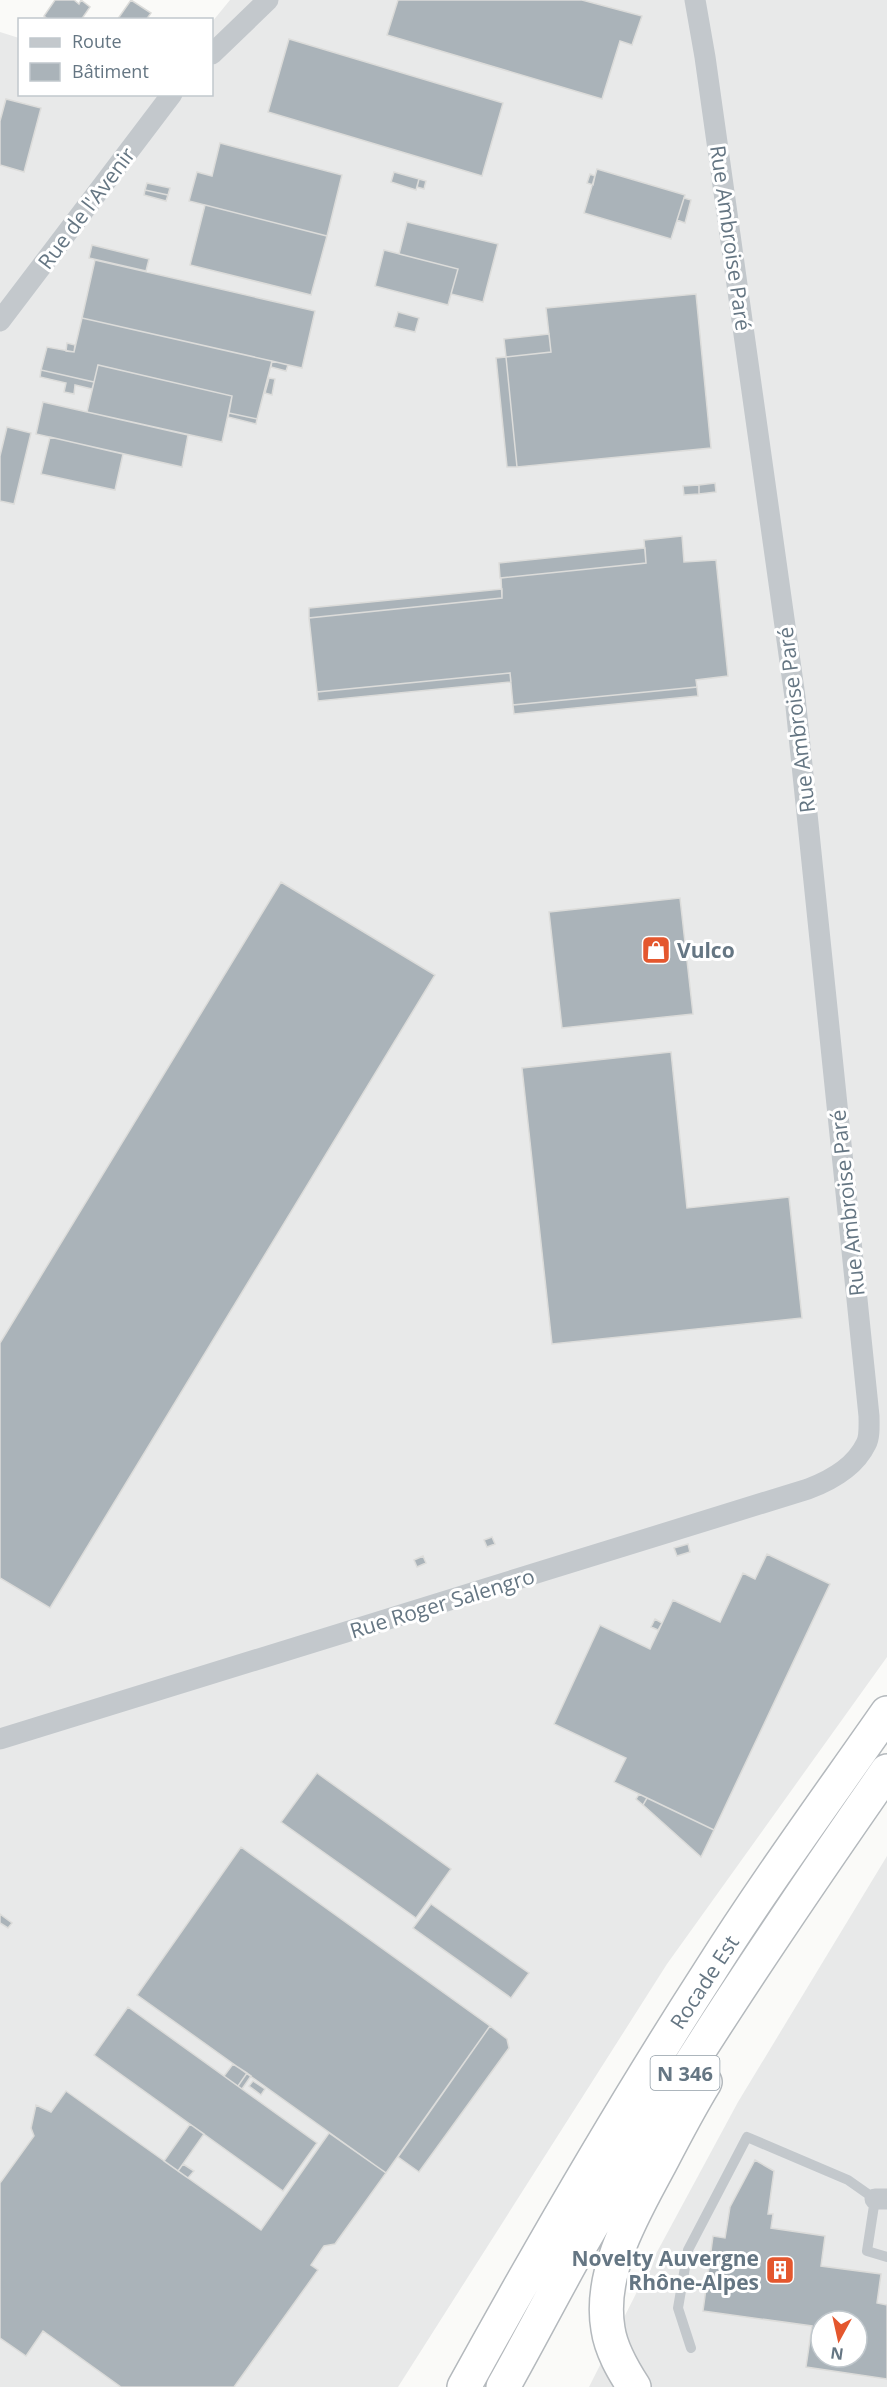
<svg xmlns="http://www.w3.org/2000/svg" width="887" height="2387" font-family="'Open Sans',sans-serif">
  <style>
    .built { fill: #e8e9e9; fill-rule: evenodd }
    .building { fill: #aab3b9; stroke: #dcdcda; stroke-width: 1.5; fill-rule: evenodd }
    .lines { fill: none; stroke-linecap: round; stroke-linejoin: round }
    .highway-casing { stroke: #b4b9bd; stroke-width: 36 }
    .lane { stroke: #c3c8cc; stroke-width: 10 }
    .street { stroke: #c3c8cc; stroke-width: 21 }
    .highway { stroke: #fff; stroke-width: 33 }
    .labels { text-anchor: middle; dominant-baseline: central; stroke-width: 6; stroke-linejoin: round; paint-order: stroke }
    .shield { fill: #fff; stroke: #939fa8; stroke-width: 1.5 }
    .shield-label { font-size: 20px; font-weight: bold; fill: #657683 }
    .street-label { font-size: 21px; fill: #657683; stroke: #fff }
    .poi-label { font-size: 21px; font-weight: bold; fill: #657683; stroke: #fff; text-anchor: start }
  </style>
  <rect width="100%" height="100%" fill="#fafaf8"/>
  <path class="built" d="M230 0H887V1657L667 1964 398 2387H0V32L19 38 20 94H212V22Z
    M887 1856V2387H589L657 2252 738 2102ZM821 2321H857V2357H821Z"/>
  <path class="building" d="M55 0H74L79 4 81 0 90 7 81 20H49L44 16Z
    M131 0 151 13 146 20H117Z
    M398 0H582L642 16 632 45 620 41 602 99 387 35Z
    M289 39 503 103 482 176 268 112Z
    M6 99 41 108 24 172 0 165V121Z
    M220 143 342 175 327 236 189 201 197 172 212 176Z
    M597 169 685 195 671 239 584 213Z
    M394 172 419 179 416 190 391 182Z
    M590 174 595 176 593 185 587 183Z
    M419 179 426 181 424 189 417 187Z
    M147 183 170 188 168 195 145 190Z
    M145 190 168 195 166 201 144 195Z
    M684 198 691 200 685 223 677 220Z
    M205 205 327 236 311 295 190 265Z
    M407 222 498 244 483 302 451 294 458 269 399 254Z
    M92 245 149 259 146 271 89 258Z
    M384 250 458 269 448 305 375 286Z
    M95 260 315 311 302 368 82 318Z
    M696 294 711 448 517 467 506 357 551 352 546 308Z
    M398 312 419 318 415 332 394 327Z
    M82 318 272 361 257 419 229 413 232 396 98 365 94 382 41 370 47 347 74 352Z
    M549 334 551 352 506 357 504 339Z
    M67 343 75 345 74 352 66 351Z
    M506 357 517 467H507L496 358Z
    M272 361 288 365 286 371 271 367Z
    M98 365 232 396 222 442 87 412Z
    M41 370 94 382 92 389 75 385 74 394 64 392 66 383 40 377Z
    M269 378 275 379 272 395 265 393Z
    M43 402 188 435 182 467 36 434Z
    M229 413 257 419 256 424 228 417Z
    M7 427 31 433 14 504 0 501V456Z
    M50 437 123 454 115 490 41 474Z
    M715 483 716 492 699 494V485Z
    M699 485V494L684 495 683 486Z
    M682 536 684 562 716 560 728 676 696 680 697 687 513 705 510 673 317 692 309 618 502 598 501 578 646 563 644 540Z
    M645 548 646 563 500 578 499 563Z
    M502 589V598L309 618V608Z
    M510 673 511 682 318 701 317 692Z
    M697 687 698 696 514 714 513 705Z
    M281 882 435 975 50 1608 0 1578V1343Z
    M680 898 693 1014 562 1028 549 912Z
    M671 1052 687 1208 789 1197 802 1318 552 1344 522 1068Z
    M492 1537 495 1544 487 1547 484 1540Z
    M688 1544 690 1552 677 1556 674 1548Z
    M767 1554 830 1584 714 1830 614 1782 626 1758 554 1724 600 1625 650 1649 673 1600 720 1622 743 1573 755 1579Z
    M423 1556 426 1563 417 1567 414 1560Z
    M655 1619 662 1623 658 1630 651 1627Z
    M317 1773 451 1869 416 1918 281 1822Z
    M639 1794 647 1798 643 1805 636 1799Z
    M647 1798 714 1830 701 1857 643 1805Z
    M241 1847 490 2026 386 2173 137 1995Z
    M431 1904 529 1973 511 1998 413 1928Z
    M0 1914 12 1923 8 1928 0 1923Z
    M128 2007 317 2143 283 2191 94 2055Z
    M490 2026 507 2039 509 2048 419 2172 398 2157Z
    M233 2064 247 2073 238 2086 224 2076Z
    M247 2073 251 2076 242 2089 238 2086Z
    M253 2081 265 2089 261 2095 249 2086Z
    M66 2091 261 2230 329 2133 386 2173 335 2244 324 2246 311 2265 318 2270 234 2387H121L43 2331 26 2356 0 2338V2183L34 2136 31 2128 36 2105 51 2112Z
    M190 2124 204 2134 178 2171 164 2161Z
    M755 2160 774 2171 768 2214H773L771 2228 825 2236 821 2266 881 2274 877 2303 887 2305V2379L806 2367 812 2326 703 2311 713 2236 725 2238 730 2207ZM821 2321H857V2357H821Z
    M183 2164 194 2171 188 2178 178 2171Z"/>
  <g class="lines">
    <g class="highway-casing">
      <path id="highway" d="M464 2387C541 2247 621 2109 708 1974 764 1885 827 1799 887 1713
        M503 2387C529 2341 553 2294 579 2248 673 2084 779 1926 887 1771
        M634 2387C623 2370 611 2350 608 2329 598 2271 635 2211 661 2162 675 2135 689 2108 705 2082"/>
    </g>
    <path class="lane" d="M691 2348 678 2308 688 2250 747 2137 848 2180 875 2199 867 2251 887 2257"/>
    <path class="street" d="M212 54 268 0
      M0 321 172 94
      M0 1739 808 1489C832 1480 855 1467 866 1444 870 1437 869 1424 869 1416L795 697 705 57 695 0
      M875 2199H887"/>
    <use href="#highway" class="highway"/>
  </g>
  <defs>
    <g id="shop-square" transform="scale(1.5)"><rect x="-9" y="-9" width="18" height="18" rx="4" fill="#e4572e" stroke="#fff"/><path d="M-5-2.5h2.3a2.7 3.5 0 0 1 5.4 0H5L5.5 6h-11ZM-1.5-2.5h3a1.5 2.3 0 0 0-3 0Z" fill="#fff"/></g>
    <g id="building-square" transform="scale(1.5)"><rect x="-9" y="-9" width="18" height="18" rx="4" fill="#e4572e" stroke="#fff"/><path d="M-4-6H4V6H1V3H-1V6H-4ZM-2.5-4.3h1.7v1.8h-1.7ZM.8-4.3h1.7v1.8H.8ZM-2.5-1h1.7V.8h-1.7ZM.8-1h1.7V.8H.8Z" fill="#fff"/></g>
  </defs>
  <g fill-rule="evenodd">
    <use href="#shop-square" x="656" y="950"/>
    <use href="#building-square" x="780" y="2270"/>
  </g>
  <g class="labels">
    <rect class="shield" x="650.5" y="2056" width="69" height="34" rx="4.5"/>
    <g class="shield-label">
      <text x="685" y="2073">N 346</text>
    </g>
    <g class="street-label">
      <text transform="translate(86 208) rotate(-53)">Rue de l'Avenir</text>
      <text transform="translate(731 238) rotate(82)">Rue Ambroise Paré</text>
      <text transform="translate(796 720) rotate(-97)">Rue Ambroise Paré</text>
      <text transform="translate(847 1203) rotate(-96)">Rue Ambroise Paré</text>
      <text transform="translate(442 1603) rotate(-17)">Rue Roger Salengro</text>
      <text transform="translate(704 1982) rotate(-57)">Rocade Est</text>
    </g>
    <g class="poi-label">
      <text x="677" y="950">Vulco</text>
      <text x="759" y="2258" text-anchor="end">Novelty Auvergne<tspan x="759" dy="24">Rhône-Alpes</tspan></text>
    </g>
  </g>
  <rect x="18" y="18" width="195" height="78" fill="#ffffff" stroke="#c1c8cd" stroke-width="1.5"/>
  <rect x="30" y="38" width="30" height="9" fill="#c3c8cc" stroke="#c1c8cd" stroke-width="1.5"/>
  <text x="72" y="48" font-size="18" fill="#657683">Route</text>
  <rect x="30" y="63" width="30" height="18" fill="#aab3b9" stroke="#c1c8cd" stroke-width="1.5"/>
  <text x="72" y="78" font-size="18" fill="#657683">Bâtiment</text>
  <g transform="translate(839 2339) rotate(188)"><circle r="28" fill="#ffffff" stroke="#c1c8cd" stroke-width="1.5"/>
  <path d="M0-4.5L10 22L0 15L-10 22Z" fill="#e4572e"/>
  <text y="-9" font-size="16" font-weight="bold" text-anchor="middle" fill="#657683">N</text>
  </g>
</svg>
